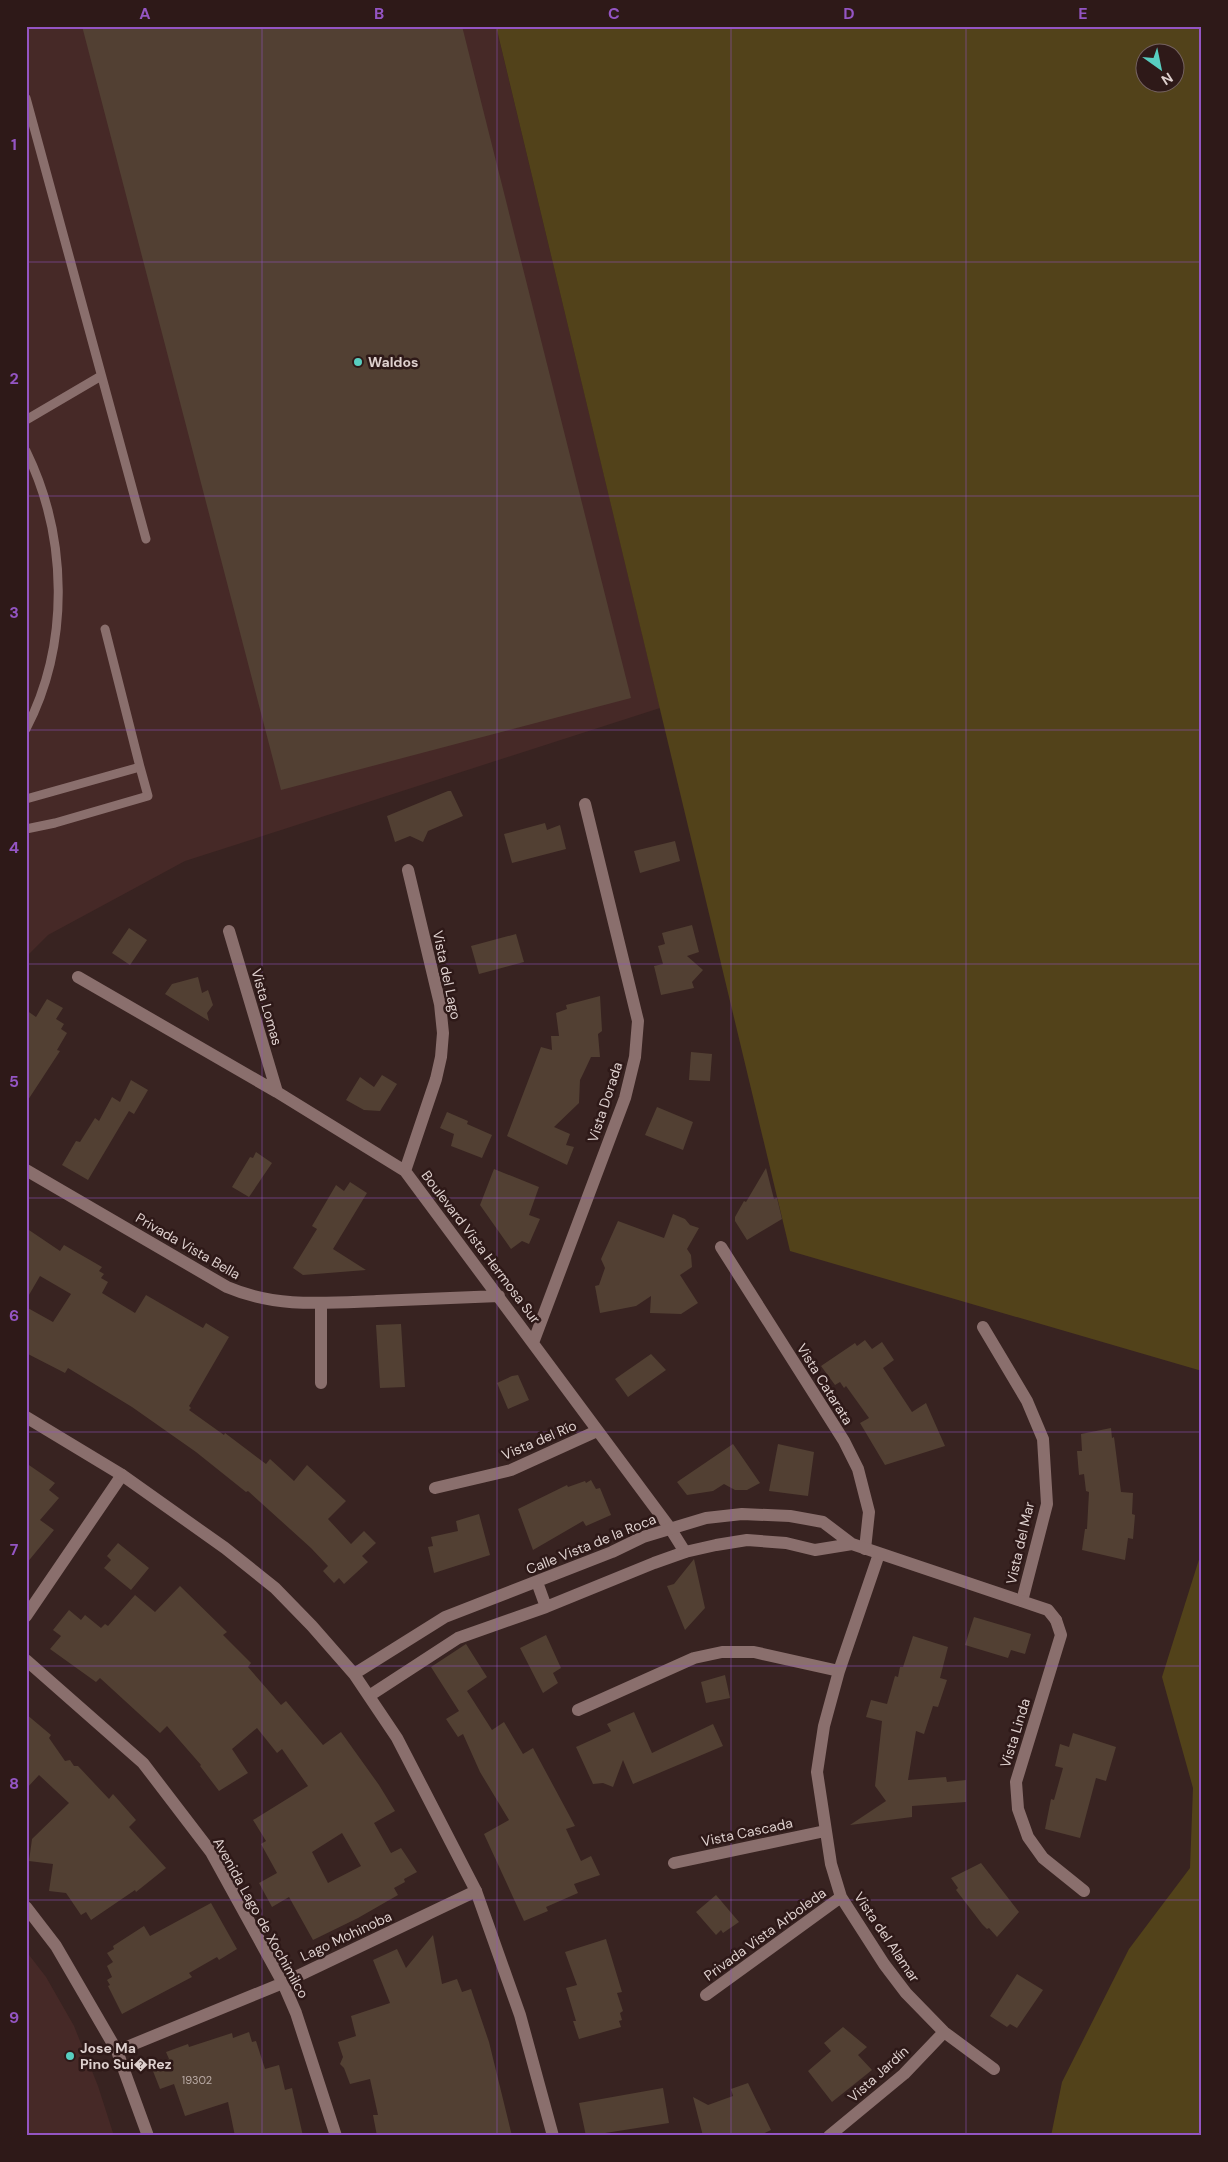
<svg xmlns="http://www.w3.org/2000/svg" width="1228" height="2162" font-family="'DM Sans',sans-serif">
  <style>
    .built { fill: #462927 }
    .green { fill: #52421a; fill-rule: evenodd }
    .building { fill: #524033; fill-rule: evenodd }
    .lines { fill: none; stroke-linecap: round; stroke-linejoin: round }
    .service { stroke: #8a6f6d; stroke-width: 9 }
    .minor { stroke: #8a6f6d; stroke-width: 12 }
    .tertiary { stroke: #8a6f6d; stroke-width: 12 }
    .grid { fill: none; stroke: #9455c3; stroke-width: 1; stroke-opacity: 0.55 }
    .poi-dot { fill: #58cec0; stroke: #2e1918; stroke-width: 2 }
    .labels { text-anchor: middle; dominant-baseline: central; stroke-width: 5; stroke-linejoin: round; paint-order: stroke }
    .number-label { font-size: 11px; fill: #bbaca7 }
    .poi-label { font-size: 14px; font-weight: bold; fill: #ded0ce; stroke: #2e1918; text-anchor: start }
    .street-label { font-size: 14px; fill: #ded0ce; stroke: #2e1918 }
    .neatline { fill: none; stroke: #9455c3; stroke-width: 2 }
    .grid-label { font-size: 16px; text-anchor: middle; font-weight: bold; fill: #9455c3 }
  </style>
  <rect width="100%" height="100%" fill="#382321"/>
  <path class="built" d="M26 26H496L660 708 185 861 48 935 26 957Z
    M26 1951 46 1977 74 2026 98 2086 114 2136H26Z"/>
  <path class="green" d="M496 26H1202V1371L790 1251ZM1146 52H1176V82H1146Z
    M1202 1550V2136H1051L1062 2082 1129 1949 1190 1868 1193 1788 1162 1677Z"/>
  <path class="building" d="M82 26H462L631 698 281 790Z
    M448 791H451L463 816 428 831 423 842 410 836 395 842 387 816Z
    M545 823 547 830 560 825 566 849 512 863 504 834Z
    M675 841 680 861 640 873 634 851Z
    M692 925 699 952 687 956 703 970 692 982 694 988 661 995 654 966 663 964 658 946 665 944 662 933Z
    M129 928 147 940 130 965 112 953Z
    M516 934 524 962 479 974 471 946Z
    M198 977 202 993 208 990 213 1005 207 1013 209 1021 165 994 172 984Z
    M600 996 602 1031 598 1034 600 1057H591L583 1074 580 1080 579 1103 554 1127 570 1134 566 1145 574 1147 567 1165 507 1136 541 1047 552 1050 551 1036H559L556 1013 567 1009 566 1005Z
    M47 999 63 1008 56 1019 64 1024 61 1029 67 1033 57 1050 60 1051 26 1103V1010L36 1017Z
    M691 1052 712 1054 710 1081 689 1080Z
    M382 1075 397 1084 380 1111 364 1110 346 1100 360 1077 374 1087Z
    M131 1080 148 1090 134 1114 129 1111 88 1180 62 1165 76 1141 80 1142 95 1118 99 1121 112 1097 120 1102Z
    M657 1107 693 1122 683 1150 645 1135Z
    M447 1112 468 1121 467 1124 492 1135 482 1158 451 1146 454 1134 440 1128Z
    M256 1152 272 1163 249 1197 232 1187 250 1157 253 1158Z
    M766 1168 774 1199 777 1198 782 1219 747 1240 735 1221V1217L744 1201 746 1202Z
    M494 1169 539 1187 529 1215 540 1219 529 1244 522 1241 511 1249 480 1205Z
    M350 1182 367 1193 333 1249 366 1270 303 1275 293 1268 317 1229 312 1226 336 1185 344 1191Z
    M673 1214 685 1219 690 1225 699 1228 687 1249 691 1255 692 1267 680 1275 698 1303 681 1314 650 1313 651 1296 636 1306 600 1313 595 1286 599 1285 605 1268 601 1259 618 1221 664 1238Z
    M26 1228 60 1251 64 1245 102 1267 99 1271 104 1274 101 1278 108 1282 102 1293 135 1313 146 1295 203 1328 206 1323 229 1337 189 1406 191 1408 189 1410 224 1435 225 1433 266 1464 270 1459 294 1481 307 1465 346 1501 328 1519 351 1544 364 1531 376 1543 362 1556 368 1562 344 1584 339 1578 334 1583 323 1571 328 1566 311 1548 248 1491 246 1492 196 1452 132 1407 68 1368 65 1373 26 1353V1307L53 1322 71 1294 40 1276 26 1300Z
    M401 1324 405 1387 380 1388 376 1325Z
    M865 1340 872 1349 882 1342 894 1360 883 1368 912 1412 926 1403 945 1446 885 1465 860 1423 869 1418 846 1386 844 1388 840 1382 835 1385 821 1366 855 1343 857 1346Z
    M651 1354 666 1370 628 1397 615 1379Z
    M518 1375 529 1400 508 1409 497 1383 512 1376Z
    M1111 1428 1112 1438 1114 1437 1121 1492 1133 1493 1132 1514 1135 1515 1133 1539 1128 1538 1125 1560 1082 1550 1085 1529H1087L1089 1492 1086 1491 1084 1474 1079 1475 1077 1451H1082L1081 1434Z
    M733 1444 760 1483 747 1490H735L724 1484 713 1491 687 1495 677 1482Z
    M778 1444 814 1452 808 1496 769 1491Z
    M26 1463 55 1483 49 1490 59 1498 40 1520 54 1530 26 1564Z
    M591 1480 596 1489 600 1488 611 1515 586 1526 583 1521 533 1550 518 1509 567 1485 568 1487 585 1481 586 1483Z
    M479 1514 490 1555 434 1573 428 1547 433 1546 431 1537 458 1531 456 1521Z
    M118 1543 149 1568 131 1590 104 1568 111 1560 107 1556Z
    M694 1559 705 1608 685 1630 667 1586 674 1584Z
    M180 1586 227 1632 223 1635 251 1663 248 1667 281 1705 286 1701 323 1745 341 1732 379 1785 395 1811 374 1823 391 1853 401 1848 417 1872 404 1879 405 1882 394 1888 398 1895 358 1918 313 1940 289 1897 272 1907 259 1883 277 1873 261 1844 266 1841 253 1820 308 1786 282 1749 277 1753 257 1728 232 1749 248 1773 219 1791 200 1766 201 1765 167 1726 160 1733 100 1678 96 1682 50 1649 61 1636 53 1630 69 1610 81 1620 85 1615 101 1628 105 1624 108 1626 135 1595 155 1612ZM342 1833 361 1866 328 1883 312 1852Z
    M974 1617 1031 1634 1025 1654 1011 1650 1008 1658 965 1645Z
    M546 1635 561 1668 553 1673 558 1683 543 1693 520 1648Z
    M913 1636 948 1647 940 1678 947 1680 938 1707 933 1706 924 1734 916 1731 908 1780 946 1777 947 1782 966 1780V1802L912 1806V1817L850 1825 886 1801 875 1786 882 1721 866 1717 871 1700 887 1704 895 1676 898 1677 900 1667H903Z
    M466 1644 487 1677 467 1691 492 1730 504 1722 523 1754 533 1748 575 1826 566 1829 581 1861 591 1856 600 1875 574 1884 578 1893 546 1907 548 1911 524 1921 484 1834 509 1820 480 1772 463 1734 458 1737 446 1719 459 1711 431 1667Z
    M725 1675 730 1698 706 1703 701 1682Z
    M634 1712 652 1753 713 1724 723 1746 633 1784 623 1760 613 1787 603 1783 593 1784 576 1747 611 1731 607 1724Z
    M26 1714 51 1735 49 1738 65 1761 70 1760 74 1766H78L109 1799 113 1794 136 1820 129 1827 166 1868 136 1892 135 1890 91 1920 86 1912 81 1915 66 1893 49 1891 53 1864 29 1861 32 1839 69 1803 39 1775 26 1789Z
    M1073 1733 1116 1747 1106 1781 1096 1778 1080 1838 1045 1829 1051 1799 1054 1800 1063 1768 1055 1766 1060 1744 1069 1747Z
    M981 1863 1019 1912 997 1937 989 1928 987 1929 982 1924 956 1890 958 1888 951 1878Z
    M716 1895 739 1922 723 1933 721 1930 716 1935 696 1912Z
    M211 1903 237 1949 219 1960 217 1957 189 1973 192 1977 122 2014 108 1986 110 1985 107 1980 112 1977 107 1966 113 1962 107 1953 114 1949 113 1946 144 1926 150 1936Z
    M433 1935 442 1984 457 1979 462 1992 471 1989 489 2042 512 2136H377L373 2115H378L370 2079 350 2084 344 2068 340 2064 343 2057 338 2042 356 2036 351 2016 390 2003 373 1960 397 1949 406 1968Z
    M606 1939 622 1992 617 1993 623 2011 620 2013 622 2020 619 2021 621 2027 579 2039 573 2021H576L566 1988 577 1985 565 1952Z
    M1017 1974 1043 1990 1017 2028 1010 2024 1007 2027 990 2016Z
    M843 2027 867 2047 858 2055 872 2070 832 2102 808 2071 831 2051 824 2043Z
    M249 2032 252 2042 256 2041 265 2069 279 2065 285 2090 292 2088 303 2136H235L228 2102 185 2116 174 2084 160 2089 151 2066 169 2059 166 2052 188 2044 189 2047 232 2033 233 2038Z
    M748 2083 771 2130 758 2136H703L693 2097 708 2105 733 2096 731 2089Z
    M663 2088 669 2123 586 2136 579 2103Z"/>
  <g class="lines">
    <path class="service" d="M26 98 146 539
      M26 420 101 376
      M26 451C68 537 70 644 26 729
      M26 799 140 767 105 629
      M26 829 55 823 148 796 140 767"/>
    <path class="minor" d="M229 931 277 1092
      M78 977 277 1092 405 1171 670 1528 685 1552
      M26 1170 227 1287C276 1308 324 1303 377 1301 418 1299 458 1298 499 1296
      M405 1171 436 1079 441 1057 443 1033 440 1004 408 870
      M721 1247 844 1441 858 1469 869 1512 865 1549
      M321 1303V1383
      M983 1327 1027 1401 1043 1439 1047 1504 1022 1601
      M533 1343 625 1098 635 1057 638 1021 585 804
      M435 1488 511 1470 597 1431
      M879 1554 839 1671 824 1726 817 1772 831 1864 841 1897 884 1964 906 1993 944 2032 994 2069
      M26 1616 122 1475
      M1056 1620 1061 1635 1016 1782 1018 1809 1028 1837 1043 1858 1084 1891
      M26 1660 143 1763 211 1852 283 1983 296 2013 336 2136
      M578 1710 694 1658 722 1652H754L839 1671
      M674 1863 825 1831
      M26 1907 56 1946 117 2051 148 2136
      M706 1995 841 1897
      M117 2051 283 1983 476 1891
      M829 2136 904 2074 944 2032"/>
    <path class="tertiary" d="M26 1417 122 1475 225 1548 275 1588 312 1626 354 1674 397 1738 476 1891 520 2015 553 2136
      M537 1582 546 1607
      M354 1674 445 1617 612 1552 643 1537 706 1518 742 1514 790 1516 823 1522 852 1544 1048 1610 1056 1620
      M369 1696 458 1638 546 1607 654 1563 685 1552 716 1545 747 1540 786 1543 815 1550 852 1544"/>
  </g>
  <path class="grid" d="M262 26V2136M497 26V2136M731 26V2136M966 26V2136M26 262H1202M26 496H1202M26 730H1202M26 964H1202M26 1198H1202M26 1432H1202M26 1666H1202M26 1900H1202"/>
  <g class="poi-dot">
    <circle cx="358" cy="362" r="5"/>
    <circle cx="70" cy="2056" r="5"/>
  </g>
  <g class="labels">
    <g class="number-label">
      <text x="197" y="2080">19302</text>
    </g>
    <g class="poi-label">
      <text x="368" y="362">Waldos</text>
      <text x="80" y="2048">Jose Ma<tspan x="80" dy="16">Pino Sui�Rez</tspan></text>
    </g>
    <g class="street-label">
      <text transform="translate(447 975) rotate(78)">Vista del Lago</text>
      <text transform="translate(267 1007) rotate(74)">Vista Lomas</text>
      <text transform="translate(605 1102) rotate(-72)">Vista Dorada</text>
      <text transform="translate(188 1246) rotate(30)">Privada Vista Bella</text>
      <text transform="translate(481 1247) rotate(53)">Boulevard Vista Hermosa Sur</text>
      <text transform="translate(825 1384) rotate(58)">Vista Catarata</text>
      <text transform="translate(539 1440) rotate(-23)">Vista del Río</text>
      <text transform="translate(1020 1543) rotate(-77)">Vista del Mar</text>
      <text transform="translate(591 1544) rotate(-22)">Calle Vista de la Roca</text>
      <text transform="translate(1015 1733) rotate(-73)">Vista Linda</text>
      <text transform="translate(747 1832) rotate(-12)">Vista Cascada</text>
      <text transform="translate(261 1918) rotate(61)">Avenida Lago de Xochimilco</text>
      <text transform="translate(765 1934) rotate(-36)">Privada Vista Arboleda</text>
      <text transform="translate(346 1936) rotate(-25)">Lago Mohinoba</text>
      <text transform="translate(887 1937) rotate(56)">Vista del Alamar</text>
      <text transform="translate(878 2074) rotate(-42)">Vista Jardín</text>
    </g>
  </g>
  <rect width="1228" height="2162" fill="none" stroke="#2e1918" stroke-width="55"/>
  <g transform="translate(1160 68) rotate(147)"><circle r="24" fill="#2e1918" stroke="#746261"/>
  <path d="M0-4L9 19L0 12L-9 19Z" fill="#58cec0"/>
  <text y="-8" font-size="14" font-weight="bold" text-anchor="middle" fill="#ded0ce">N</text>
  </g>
  <rect x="28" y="28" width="1172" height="2106" class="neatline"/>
  <g class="grid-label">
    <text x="145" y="19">A</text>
    <text x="379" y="19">B</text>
    <text x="614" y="19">C</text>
    <text x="849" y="19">D</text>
    <text x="1083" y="19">E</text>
    <text x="14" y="150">1</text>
    <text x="14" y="384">2</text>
    <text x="14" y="618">3</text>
    <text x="14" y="853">4</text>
    <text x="14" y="1087">5</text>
    <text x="14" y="1321">6</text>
    <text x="14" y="1555">7</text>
    <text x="14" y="1789">8</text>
    <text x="14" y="2023">9</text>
  </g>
</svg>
